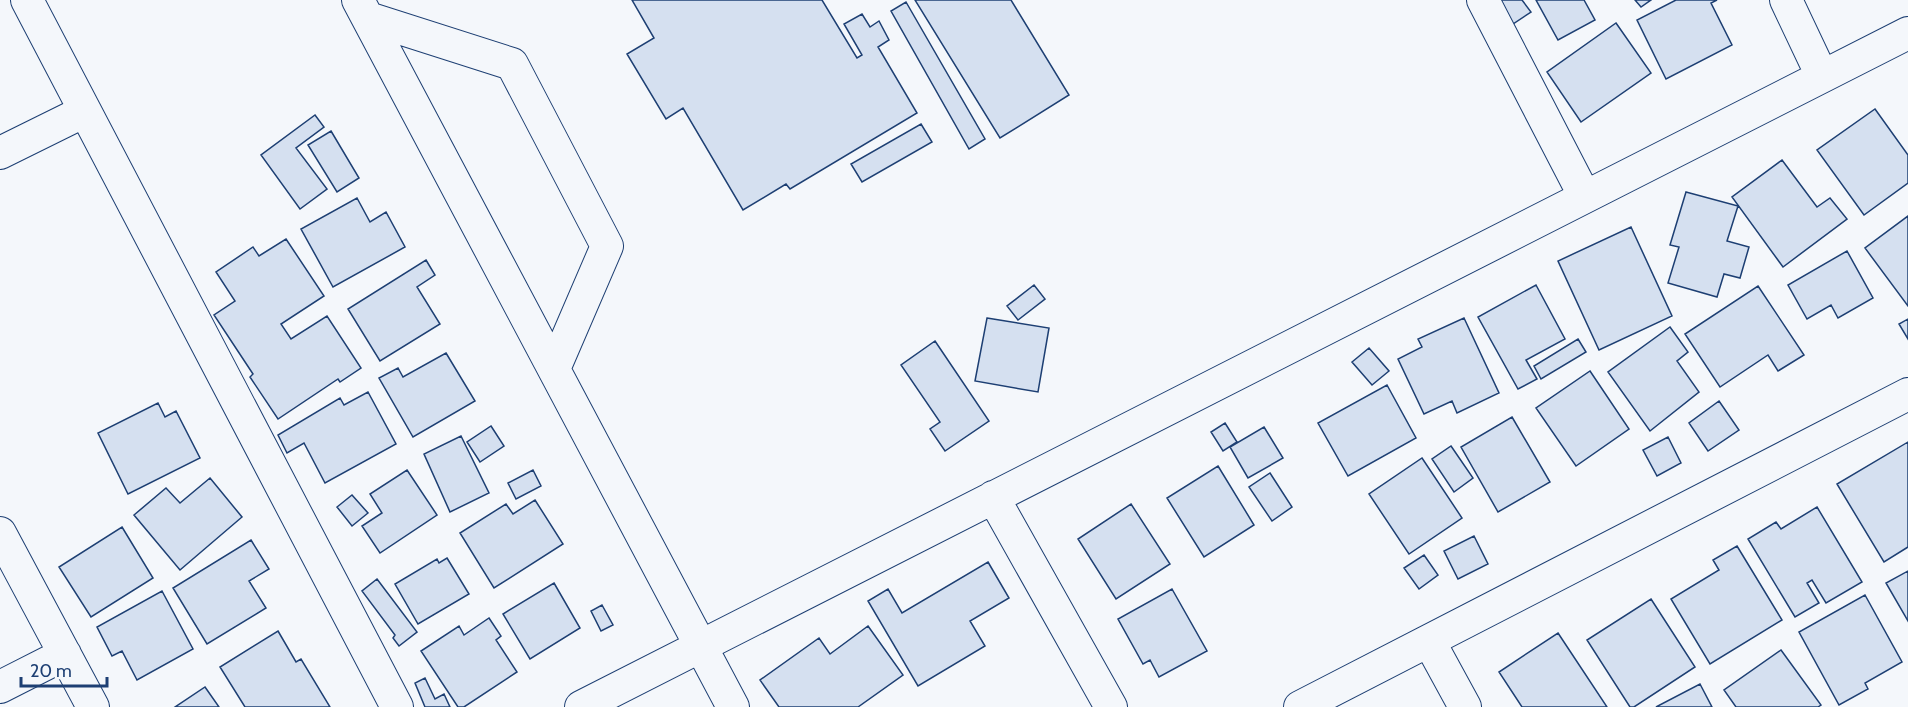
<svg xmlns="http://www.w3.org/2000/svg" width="1908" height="707" font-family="Cabin,sans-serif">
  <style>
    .building { fill: #d5e0f0; stroke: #1d3f73; stroke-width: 1.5 }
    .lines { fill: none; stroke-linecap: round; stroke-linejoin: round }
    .minor-casing { stroke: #1d3f73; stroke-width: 34 }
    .minor { stroke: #f4f7fb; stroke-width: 32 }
  </style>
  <rect width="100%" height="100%" fill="#f4f7fb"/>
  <path class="building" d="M632 0H822L857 58 862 55 844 24 862 14 870 27 879 21 889 40 878 47 917 113 790 189 786 184 743 210 683 108 666 119 627 54 654 38Z
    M915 0H1011L1069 95 1000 138Z
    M1495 0H1522L1531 12 1510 26Z
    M1536 0H1584L1595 20 1558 40Z
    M1635 0H1651L1641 7Z
    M1676 0H1717L1711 3 1732 45 1666 79 1637 20Z
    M906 2 985 139 969 149 891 11Z
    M1616 23 1651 73 1581 122 1547 72Z
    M1875 109 1908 155V183L1864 215 1817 150Z
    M315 115 324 127 296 148 327 189 300 209 261 155Z
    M921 124 932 142 862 182 851 164Z
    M331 131 359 178 337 192 308 145Z
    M1782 160 1817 207 1830 198 1847 219 1783 267 1732 197Z
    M1686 192 1738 206 1727 241 1749 247 1740 278 1724 274 1717 297 1668 283 1679 247 1670 245Z
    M357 198 370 222 386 212 405 247 333 287 301 229Z
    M1908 216V306L1865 248Z
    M1631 227 1672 316 1599 350 1558 261Z
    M286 239 324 296 281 324 291 339 327 316 361 368 340 382 338 379 278 419 250 377 253 374 214 315 235 301 216 272 253 247 259 256Z
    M1847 251 1873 298 1838 318 1831 305 1807 319 1788 285Z
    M426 260 435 275 417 287 440 324 380 361 348 309Z
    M1034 285 1045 299 1018 320 1007 306Z
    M1536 285 1565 339 1526 360 1537 379 1518 389 1478 317Z
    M1758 286 1804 355 1778 371 1768 355 1720 387 1685 334Z
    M987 318 1049 328 1038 392 975 381Z
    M1464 318 1499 393 1457 413 1452 401 1424 414 1398 359 1422 347 1418 339Z
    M1908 319V339L1899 324Z
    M1670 327 1688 352 1677 361 1699 392 1650 431 1608 372Z
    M1578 339 1586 352 1541 379 1534 366Z
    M935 341 989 421 945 451 930 429 940 422 901 365Z
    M1369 348 1389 371 1372 385 1352 362Z
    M446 353 475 401 413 437 379 378 398 368 403 377Z
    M1590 371 1629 429 1576 466 1536 408Z
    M1387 385 1416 438 1348 476 1318 423Z
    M368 392 396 444 325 483 304 443 287 453 278 435 340 398 344 405Z
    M1719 401 1739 430 1708 451 1689 423Z
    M158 403 165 417 176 411 200 458 128 494 98 433Z
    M1512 417 1550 482 1498 512 1461 447Z
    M1225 423 1237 442 1223 451 1211 432Z
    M491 426 504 446 480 462 467 442Z
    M1264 427 1283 458 1248 478 1230 447Z
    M461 436 489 493 450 512 424 454Z
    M1668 437 1681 463 1657 476 1643 450Z
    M1908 442V547L1884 562 1837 484Z
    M1451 446 1473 478 1454 492 1432 459Z
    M1422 458 1462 518 1409 554 1369 494Z
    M1218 466 1254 525 1204 557 1167 498Z
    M407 470 437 515 380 553 362 526 382 513 370 494Z
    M533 470 541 486 516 499 508 483Z
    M1270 473 1292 507 1272 521 1249 487Z
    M210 478 242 517 180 570 134 515 166 488 180 503Z
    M352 495 368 513 352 526 337 507Z
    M535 500 563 544 494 588 460 533 506 504 513 514Z
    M1131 504 1170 564 1116 599 1078 539Z
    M1817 507 1862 582 1826 603 1812 580 1807 583 1819 603 1795 617 1748 539 1776 522 1781 529Z
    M122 527 153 578 91 617 59 567Z
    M1474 536 1488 564 1458 579 1444 551Z
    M251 540 269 569 249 581 266 608 207 644 173 588Z
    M1737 546 1782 620 1710 664 1671 599 1719 570 1713 560Z
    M1424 555 1438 575 1419 589 1404 568Z
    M447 558 469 594 418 624 395 584 437 559 439 563Z
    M988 562 1009 598 970 621 985 646 918 686 868 601 888 589 902 613Z
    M1908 571V621L1886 583Z
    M377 579 417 632 399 646 393 638 395 635 362 591Z
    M554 583 580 628 530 659 503 614Z
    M1172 589 1207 651 1159 677 1150 660 1143 664 1118 619Z
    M162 591 193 649 137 680 122 651 112 656 97 627Z
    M1865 595 1902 662 1865 683 1868 689 1839 705 1799 632Z
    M1651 599 1695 667 1634 707H1630L1587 640Z
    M602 605 613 625 601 631 591 611Z
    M489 618 501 636 496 640 517 672 464 707H458L421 651 459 626 464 635Z
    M868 626 903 675 858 707H779L760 680 819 638 830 654Z
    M278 631 296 662 301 659 330 707H245L220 667Z
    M1558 633 1607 707H1522L1499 672Z
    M1781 650 1821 705 1818 707H1736L1724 690Z
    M425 678 435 699 444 694 450 707H425L415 683Z
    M1700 684 1712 707H1656Z
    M205 687 219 707H175Z"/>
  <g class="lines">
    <g class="minor-casing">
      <path id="minor" d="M27 0 397 707
        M358 0 733 707
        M1483 0 1585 197
        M1786 0 1822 76
        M368 18 512 64 607 246 554 369
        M0 153 85 111
        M993 497 1111 707
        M0 533 93 707
        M1429 641 1465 707
        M0 687 65 654
        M581 707 1908 33
        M1300 707 1908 394"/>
    </g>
    <use href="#minor" class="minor"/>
  </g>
  <path d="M21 677v9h86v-9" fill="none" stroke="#1d3f73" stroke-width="3"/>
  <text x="30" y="677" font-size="18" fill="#1d3f73" stroke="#f4f7fb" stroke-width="4.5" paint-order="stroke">20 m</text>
</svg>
